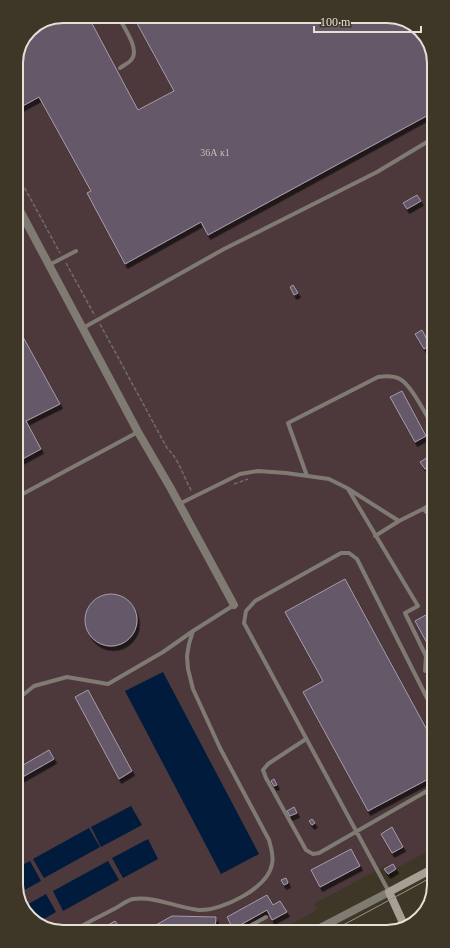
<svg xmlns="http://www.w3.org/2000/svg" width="450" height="948" font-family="Georgia,serif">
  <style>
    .industrial { fill: #4d393b }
    .water { fill: #001b3c }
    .building { fill: #655968; stroke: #a79aab; filter: url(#shadow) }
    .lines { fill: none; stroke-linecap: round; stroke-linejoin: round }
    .path { stroke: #746d5f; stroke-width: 1.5; stroke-dasharray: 4 2; stroke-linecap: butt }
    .service { stroke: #7f7a72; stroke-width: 4 }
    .minor { stroke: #7f7a72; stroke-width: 8 }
    .secondary { stroke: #a89e93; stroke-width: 8 }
    .tram { stroke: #9a9487; stroke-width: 1 }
    .labels { text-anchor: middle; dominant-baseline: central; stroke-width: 3; stroke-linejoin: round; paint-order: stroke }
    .number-label { font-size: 10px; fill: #c5beba }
    .rim { fill: none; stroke: #e5e0d6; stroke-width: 2 }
  </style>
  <defs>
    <filter id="shadow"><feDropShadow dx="2.5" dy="4.5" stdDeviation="0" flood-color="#0009"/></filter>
  </defs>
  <rect width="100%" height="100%" fill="#3e3626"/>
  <path class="industrial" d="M63 16H390L416 26 431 48 434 848 393 870 389 864 317 902 314 904 317 910 281 930 60 932 34 922 19 900 16 61 30 30Z"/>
  <path class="water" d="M163 672 259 854 221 874 125 691Z
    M131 806 142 825 101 847 91 827Z
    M89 828 100 847 44 878 33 859Z
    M148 839 158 859 123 878 112 858Z
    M30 861 41 881 19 893 18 867Z
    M108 861 119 880 63 911 53 891Z
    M46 894 56 912 37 923 34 922 23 907Z"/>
  <path class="building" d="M63 16H88L138 110 174 91 133 16H390L416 26 431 48 432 113 208 235 201 222 125 264 87 193 91 191 39 97 21 107 16 98V61L30 30Z
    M417 195 421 201 407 209 403 203Z
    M293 285 298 293 294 295 290 287Z
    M17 326 60 404 26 421 41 449 17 462Z
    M422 330 430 345 424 349 415 334Z
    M402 391 426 436 415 442 390 397Z
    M433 454V465L425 469 420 462Z
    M345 579 433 741 434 776 368 811 303 692 323 681 285 612Z
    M85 620a26 26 0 1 1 52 0a26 26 0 1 1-52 0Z
    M433 611V654L415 621Z
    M433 672V691L426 676Z
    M88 690 132 771 119 779 75 697Z
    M49 750 54 759 19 779 18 768Z
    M274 779 277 785 274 786 271 781Z
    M294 807 297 813 290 816 287 811Z
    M312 819 315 823 312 825 309 821Z
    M434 819V832L428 822Z
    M392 827 403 847 392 853 381 834Z
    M351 849 360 866 320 887 311 870Z
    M393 864 396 869 388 874 384 869Z
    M286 878 288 883 284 885 281 880Z
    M267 895 273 905 280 901 287 912 272 920 267 910 233 929 227 917Z
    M172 916 216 917 215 930 175 929 171 931H145Z
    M115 921 118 925 110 930 108 925Z"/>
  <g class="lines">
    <path class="path" d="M16 172 60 253
      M66 263 95 316
      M100 324 167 448C179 459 183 476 191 490L193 491
      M234 484 248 479"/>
    <path class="service" d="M118 16C123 26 141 50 131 60 129 63 124 65 120 68
      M49 265 76 251
      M83 328 224 249 377 172 432 139
      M307 476 288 423 378 377C385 376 394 376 400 379 412 386 425 414 433 426
      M348 489 418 606 405 613 426 656 425 671
      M17 497 138 432
      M179 504 240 474 258 471 286 473 329 479 347 488 399 521 423 509 433 518
      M423 509 433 503
      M375 536 399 521
      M18 699 34 686 67 677 108 684 163 652 193 631
      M306 739 268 764 263 770 266 778 306 850 313 854 319 853 434 787
      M389 892 244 623 246 611 255 601 341 553H349L357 559 433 710
      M394 929 408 925
      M241 931 266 917
      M71 932C85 924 100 916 114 909 120 906 127 900 133 899 156 896 177 908 199 910 222 911 268 888 272 864 274 856 271 848 269 840L220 748 193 689 188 669 187 656 189 644 193 631 234 605"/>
    <path class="minor" d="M17 205 138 432 170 487 234 605
      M316 930 389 892"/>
    <path class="secondary" d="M405 927 389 892 434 868"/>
    <path class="tram" d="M334 930 434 876"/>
  </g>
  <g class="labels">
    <g class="number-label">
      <text x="215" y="152">36А к1</text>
    </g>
  </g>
  <path d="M0 0H450V948H0ZM63 23H387A40 40 0 0 1 427 63V885A40 40 0 0 1 387 925H63A40 40 0 0 1 23 885V63A40 40 0 0 1 63 23Z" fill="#3e3626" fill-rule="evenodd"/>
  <path class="rim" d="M63 23H387A40 40 0 0 1 427 63V885A40 40 0 0 1 387 925H63A40 40 0 0 1 23 885V63A40 40 0 0 1 63 23Z"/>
  <path d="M314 26v6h107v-6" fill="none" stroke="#e5e0d6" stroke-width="2"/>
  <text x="320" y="26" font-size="12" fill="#e5e0d6" stroke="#3e3626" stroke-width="3" paint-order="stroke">100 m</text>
</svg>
